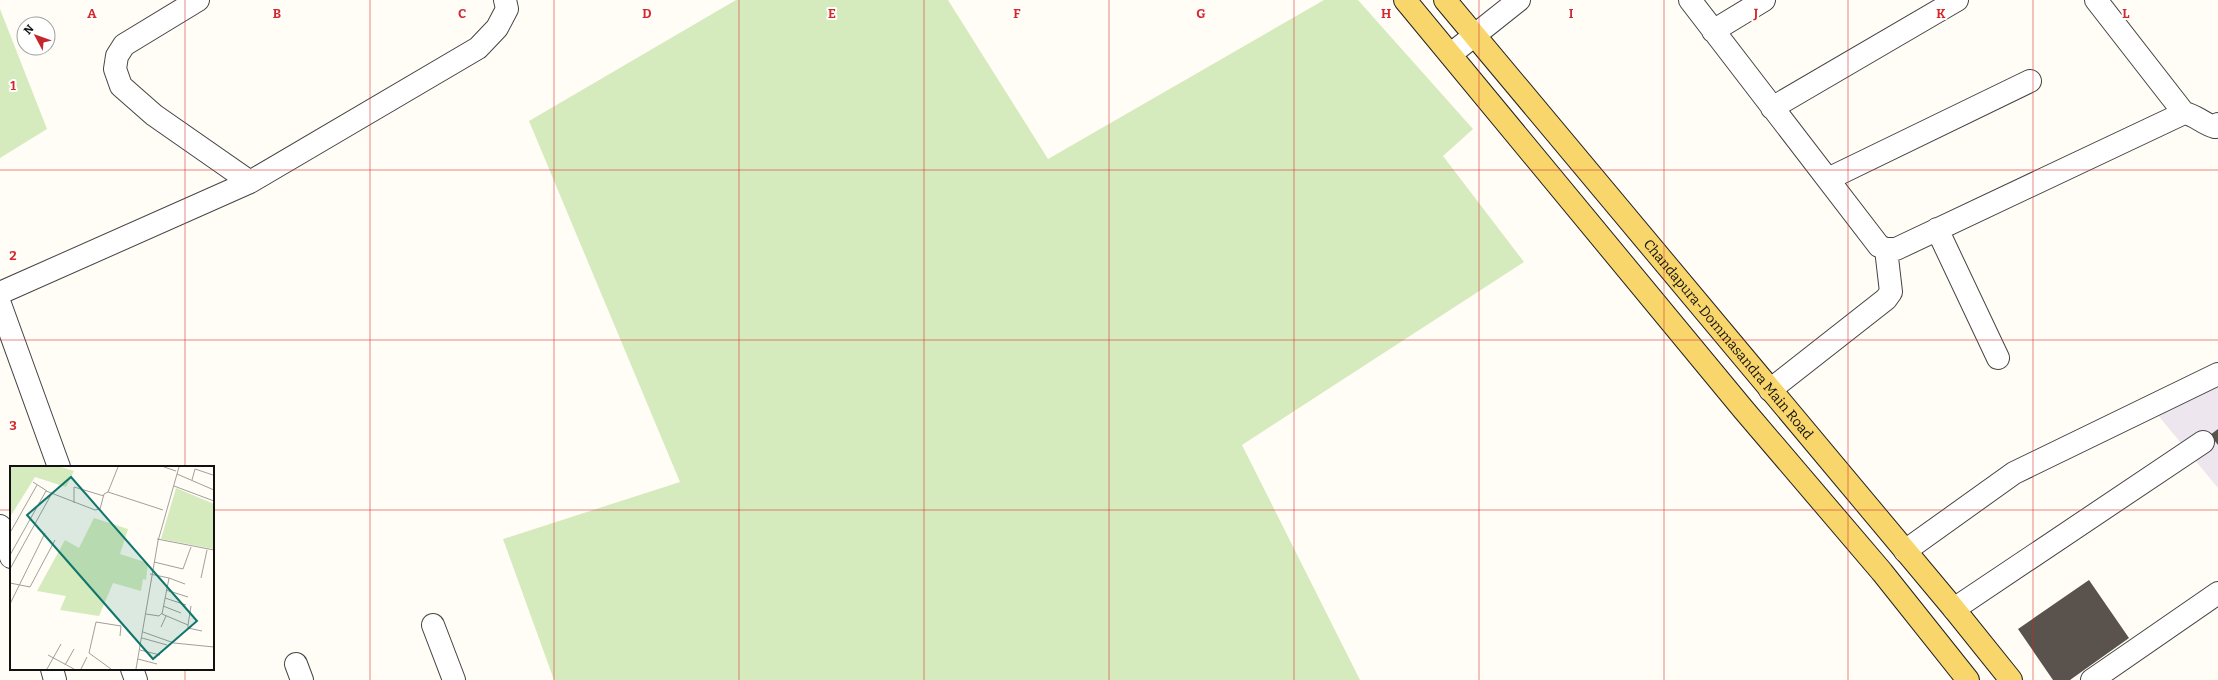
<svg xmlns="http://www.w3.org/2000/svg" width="2218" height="680" font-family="Bitter,serif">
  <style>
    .industrial { fill: #eee6ef }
    .green { fill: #d5ebbd }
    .building { fill: #5a524d }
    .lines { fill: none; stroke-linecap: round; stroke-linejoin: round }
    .minor-casing { stroke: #444; stroke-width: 24 }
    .major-casing { stroke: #222; stroke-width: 24 }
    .minor { stroke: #fff; stroke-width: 22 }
    .major { stroke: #f9d66b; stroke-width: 22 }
    .grid { fill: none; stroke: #d62828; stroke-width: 1; stroke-opacity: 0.55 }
    .labels { text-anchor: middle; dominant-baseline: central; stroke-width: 4; stroke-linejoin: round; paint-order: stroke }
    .street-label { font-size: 14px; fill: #111; stroke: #fff }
    .inset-road { fill: none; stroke: #a09f9a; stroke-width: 1 }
    .view { fill: #0f766e; fill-opacity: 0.15; stroke: #0f766e; stroke-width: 2 }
    .inset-edge { fill: none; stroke: #111; stroke-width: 2 }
    .grid-label { font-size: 13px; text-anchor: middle; font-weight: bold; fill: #d62828; stroke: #fff; stroke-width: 4; stroke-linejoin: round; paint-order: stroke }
  </style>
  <rect width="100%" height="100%" fill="#fffdf5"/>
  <path class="industrial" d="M2218 381V488L2157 414Z"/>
  <path class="green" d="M736 0H948L1048 159 1324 0H1358L1473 129 1443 156 1524 262 1242 445 1360 680H554L503 539 680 482 529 121Z
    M0 9 47 129 0 158Z"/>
  <path class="building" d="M2218 429V445L2210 435Z
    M2089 580 2129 638 2070 680H2053L2018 629Z"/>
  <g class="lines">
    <g class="minor-casing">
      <path id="minor" d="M198 0 124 45 117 56 115 69 121 86 154 115 250 182
        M1690 0 1879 246 1886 249H1896L2184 113C2196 115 2203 124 2215 127L2218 124
        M2096 0 2184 113
        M1713 31 1764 0
        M1451 54 1519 0
        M1772 108 1957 0
        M1828 179 2030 81
        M1937 229 1998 358
        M0 293 250 182 478 48 497 28 507 9 505 0
        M0 304 59 467
        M1770 390 1886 299 1891 292 1886 249
        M0 526 11 557
        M1905 551 2014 473 2218 374
        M1954 609 2203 442
        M433 625 454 680
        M296 664 302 680
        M52 669 55 680
        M132 669 136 680
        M2092 680 2218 593"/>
    </g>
    <g class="major-casing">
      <g id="major">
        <path d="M1405 0 1743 409 1882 572 1968 680"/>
        <path id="s1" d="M1445 0 1954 609 2011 680"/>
      </g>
    </g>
    <use href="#minor" class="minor"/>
    <use href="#major" class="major"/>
  </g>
  <path class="grid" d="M185 0V467M370 0V680M554 0V680M739 0V680M924 0V680M1109 0V680M1294 0V680M1479 0V680M1664 0V680M1848 0V680M2033 0V680M0 170H2218M0 340H2218M0 510H11M213 510H2218M185 669V680"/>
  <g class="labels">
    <g class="street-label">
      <text stroke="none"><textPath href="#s1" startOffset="442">Chandapura-Dommasandra Main Road</textPath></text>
    </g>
  </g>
  <g transform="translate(10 466)">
    <rect width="204" height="204" fill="#fffdf5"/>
    <path d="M0 1H51L64 5 56 21 25 11 0 51ZM166 22 204 38V83L151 73ZM84 52 118 63 110 88 138 97 136 114 133 113 131 125 103 117 89 150 50 144 56 130 27 125 55 74 69 82Z" fill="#d5ebbd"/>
    <path class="inset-road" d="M154 1 166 5M167 8 204 24M182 14 185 3 203 9M23 16 37 25M164 20 204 35M98 26 108 1M64 37V21L94 30M1 65 27 19M147 73 204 84M0 89 36 25 85 44 90 43 94 28 98 26 153 44M144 96 173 103 181 81M0 103 42 27M140 108 159 112 152 148 178 159V162L192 165M159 112 175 118M191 112 197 84M0 117 20 121 45 74M156 124 178 131M155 132 176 139M0 138 35 67M153 140 171 147M136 148 149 150 152 147M178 159 181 140M151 161 156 150M133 166 164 177 204 181M132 172 157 179M130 184 150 189M38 189 64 203M128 193 147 198M55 199 64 183M37 203 51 178M71 203 77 191M101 203 79 187 86 156 111 160 110 170M126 203 148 75 169 1"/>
    <path class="view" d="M61 11 187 155 143 193 17 49Z"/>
    <rect width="204" height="204" class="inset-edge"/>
  </g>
  <g class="grid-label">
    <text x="92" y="18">A</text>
    <text x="277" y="18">B</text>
    <text x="462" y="18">C</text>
    <text x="647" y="18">D</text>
    <text x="832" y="18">E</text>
    <text x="1017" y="18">F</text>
    <text x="1201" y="18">G</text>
    <text x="1386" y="18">H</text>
    <text x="1571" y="18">I</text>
    <text x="1756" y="18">J</text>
    <text x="1941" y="18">K</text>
    <text x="2126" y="18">L</text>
    <text x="13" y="90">1</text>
    <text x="13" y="260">2</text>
    <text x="13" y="430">3</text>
  </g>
  <g transform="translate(36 36) rotate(311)"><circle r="19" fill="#ffffff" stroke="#a0a0a0"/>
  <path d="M0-3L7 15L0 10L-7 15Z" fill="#c4262e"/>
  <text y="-6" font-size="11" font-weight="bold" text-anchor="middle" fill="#111111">N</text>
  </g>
</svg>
